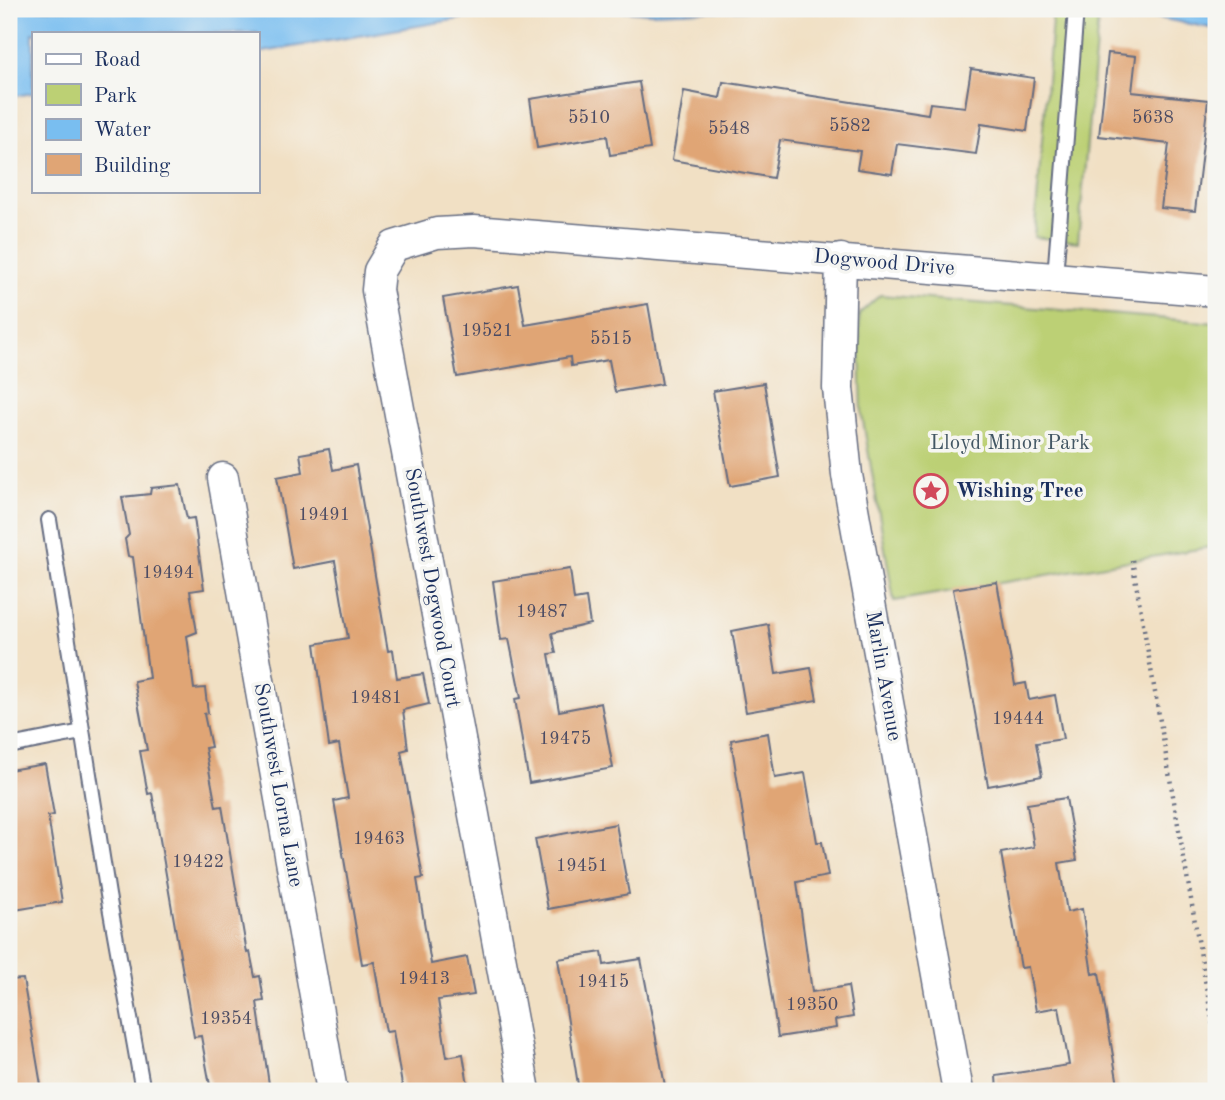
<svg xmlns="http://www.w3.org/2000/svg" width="1225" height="1100" font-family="'Old Standard TT',serif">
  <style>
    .green { fill: #bcd074; stroke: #6c8069; stroke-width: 2 }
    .water { fill: #79bef0; stroke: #4a76a7; stroke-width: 2 }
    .building { fill: #e0a575 }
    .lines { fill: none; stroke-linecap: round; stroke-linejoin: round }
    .service-casing { stroke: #666d82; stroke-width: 18 }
    .minor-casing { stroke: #666d82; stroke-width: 33 }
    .path { stroke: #666d82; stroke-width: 4.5; stroke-dasharray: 2 5; stroke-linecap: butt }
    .service { stroke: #fff; stroke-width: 14 }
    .minor { stroke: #fff; stroke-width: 30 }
    .labels { text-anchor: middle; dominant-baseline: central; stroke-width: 7; stroke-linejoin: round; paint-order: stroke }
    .number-label { font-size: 18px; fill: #4c4c64 }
    .street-label { font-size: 21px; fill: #1b2f5e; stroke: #f6f6f2 }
    .park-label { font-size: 21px; fill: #435764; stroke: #f6f6f2 }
    .poi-label { font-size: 21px; font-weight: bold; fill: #1b2f5e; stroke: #f6f6f2; text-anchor: start }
  </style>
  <rect width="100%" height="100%" fill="#f6f6f2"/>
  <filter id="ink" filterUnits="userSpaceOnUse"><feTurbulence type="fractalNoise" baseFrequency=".0143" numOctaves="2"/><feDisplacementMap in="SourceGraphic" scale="14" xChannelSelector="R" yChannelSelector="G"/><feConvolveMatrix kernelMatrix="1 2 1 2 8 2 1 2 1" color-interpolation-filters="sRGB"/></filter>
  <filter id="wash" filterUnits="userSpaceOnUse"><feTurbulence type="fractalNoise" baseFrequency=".00686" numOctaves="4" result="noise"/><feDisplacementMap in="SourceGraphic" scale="28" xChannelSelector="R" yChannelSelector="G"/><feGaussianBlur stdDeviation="1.57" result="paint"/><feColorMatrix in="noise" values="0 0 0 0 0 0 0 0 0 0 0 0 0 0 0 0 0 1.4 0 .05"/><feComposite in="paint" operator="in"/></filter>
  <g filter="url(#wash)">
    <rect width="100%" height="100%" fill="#f1e0c4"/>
    <path class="green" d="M1053 9H1099L1078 242 1034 237Z
      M880 295 1216 323V546L894 601 862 415 859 314Z"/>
    <path class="water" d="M9 9H518L257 53V33H33V93L9 97Z
      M608 9H759L649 13Z
      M1095 9H1216V29L1138 14Z"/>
    <g id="blocks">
      <path class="building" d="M1108 53 1136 56 1132 92 1208 100 1195 211 1161 208 1169 144 1099 136Z
        M971 69 1034 78 1027 131 981 124 976 154 897 144 892 174 857 169 860 151 780 140 773 178 672 160 684 91 720 98 723 82 928 114 930 103 965 107Z
        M639 82 650 149 610 155 607 136 537 148 530 99Z
        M518 285 525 325 648 304 662 384 615 392 609 360 571 366 570 357 457 377 443 298Z
        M764 383 780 477 730 486 713 391Z
        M329 449 333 470 356 465 388 651 393 650 397 678 423 674 429 704 403 710 408 749 401 751 423 878 417 879 431 964 467 957 474 995 438 1000 447 1057 463 1054 469 1091H403L393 1031 386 1032 374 962 362 964 334 801 348 798 339 744 329 746 315 644 348 638 335 561 293 569 277 477 303 472 300 454Z
        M180 485 187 519 194 518 204 589 190 591 197 632 187 636 194 689 205 688 208 713 204 714 211 747 205 748 216 807 222 806 247 953 250 952 255 977 260 976 264 1001 257 1002 270 1091H211L201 1036 194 1037 152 793 148 794 140 751 147 750 134 681 149 678 133 557 128 556 125 539 129 535 122 497 150 494 151 488Z
        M570 569 574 600 586 598 590 624 552 633 556 653 549 654 559 711 601 703 613 768 529 783 515 699 521 698 509 639 501 640 493 581Z
        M997 582 1015 685 1026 683 1029 700 1055 695 1063 739 1036 743 1042 776 988 786 953 589Z
        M768 624 776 674 811 668 817 700 746 712 732 631Z
        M768 733 775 778 805 773 817 842H822L828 876 797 882 812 992 848 986 853 1017 835 1020 836 1028 778 1037 731 740Z
        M45 764 54 815 48 816 62 902 9 911V770Z
        M1066 798 1077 860 1059 863 1067 912 1082 909 1092 974 1099 973 1119 1091H997L996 1076 1069 1065 1059 1007 1036 1011 1028 967 1021 968 1001 853 1034 847 1027 804Z
        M616 824 629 894 548 909 535 839Z
        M602 952 604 965 641 959 666 1091H579L558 959Z
        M23 979 42 1091H9V980Z"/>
    </g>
  </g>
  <g filter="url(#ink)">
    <use href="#blocks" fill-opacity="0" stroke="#666d82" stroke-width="2"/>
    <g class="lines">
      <g class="service-casing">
        <path id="service" d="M1055 277 1076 9
          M49 520 108 895 143 1091
          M9 746 82 732"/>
      </g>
      <g class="minor-casing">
        <path id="minor" d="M841 259 838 388 847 475 958 1091
          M223 478 332 1091
          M525 1091 377 290 379 271 394 246 437 233 474 231 1216 291"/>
      </g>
      <path class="path" d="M1132 560 1216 1043"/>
      <use href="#service" class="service"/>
      <use href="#minor" class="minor"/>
    </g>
  </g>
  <defs>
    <g id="sight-ring" transform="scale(1.75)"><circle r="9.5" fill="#f6f6f2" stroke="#d1495b" stroke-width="1.5"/><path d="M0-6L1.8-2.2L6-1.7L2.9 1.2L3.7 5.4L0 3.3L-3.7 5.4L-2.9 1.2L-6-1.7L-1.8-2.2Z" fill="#d1495b"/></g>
  </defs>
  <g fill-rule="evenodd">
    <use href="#sight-ring" x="931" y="491"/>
  </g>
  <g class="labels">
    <g class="number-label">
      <text x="589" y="118">5510</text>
      <text x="1153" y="118">5638</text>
      <text x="850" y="126">5582</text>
      <text x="729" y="129">5548</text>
      <text x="487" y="331">19521</text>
      <text x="611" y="339">5515</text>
      <text x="324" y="515">19491</text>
      <text x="168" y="573">19494</text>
      <text x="542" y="612">19487</text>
      <text x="376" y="698">19481</text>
      <text x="1018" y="719">19444</text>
      <text x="565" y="739">19475</text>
      <text x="379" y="839">19463</text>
      <text x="198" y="862">19422</text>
      <text x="582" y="866">19451</text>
      <text x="424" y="979">19413</text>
      <text x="603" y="982">19415</text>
      <text x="812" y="1005">19350</text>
      <text x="226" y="1019">19354</text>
    </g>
    <g class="street-label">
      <text transform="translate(884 263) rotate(5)">Dogwood Drive</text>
      <text transform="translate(432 588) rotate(80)">Southwest Dogwood Court</text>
      <text transform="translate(883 676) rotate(80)">Marlin Avenue</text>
      <text transform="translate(278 785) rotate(80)">Southwest Lorna Lane</text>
    </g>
    <g class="park-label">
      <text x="1010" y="443">Lloyd Minor Park</text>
    </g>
    <g class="poi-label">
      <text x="956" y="491">Wishing Tree</text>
    </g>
  </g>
  <rect width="1225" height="1100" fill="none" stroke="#f6f6f2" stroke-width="35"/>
  <rect x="32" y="32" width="228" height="161" fill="#f6f6f2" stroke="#9ea6b7" stroke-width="2"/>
  <rect x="46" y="54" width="35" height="10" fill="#ffffff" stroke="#9ea6b7" stroke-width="2"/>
  <text x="94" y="66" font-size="21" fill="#1b2f5e">Road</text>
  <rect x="46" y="84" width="35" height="21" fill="#bcd074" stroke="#9ea6b7" stroke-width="2"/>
  <text x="94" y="102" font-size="21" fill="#1b2f5e">Park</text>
  <rect x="46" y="119" width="35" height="21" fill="#79bef0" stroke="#9ea6b7" stroke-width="2"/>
  <text x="94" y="136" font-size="21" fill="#1b2f5e">Water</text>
  <rect x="46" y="154" width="35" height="21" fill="#e0a575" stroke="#9ea6b7" stroke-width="2"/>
  <text x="94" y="172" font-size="21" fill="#1b2f5e">Building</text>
</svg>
